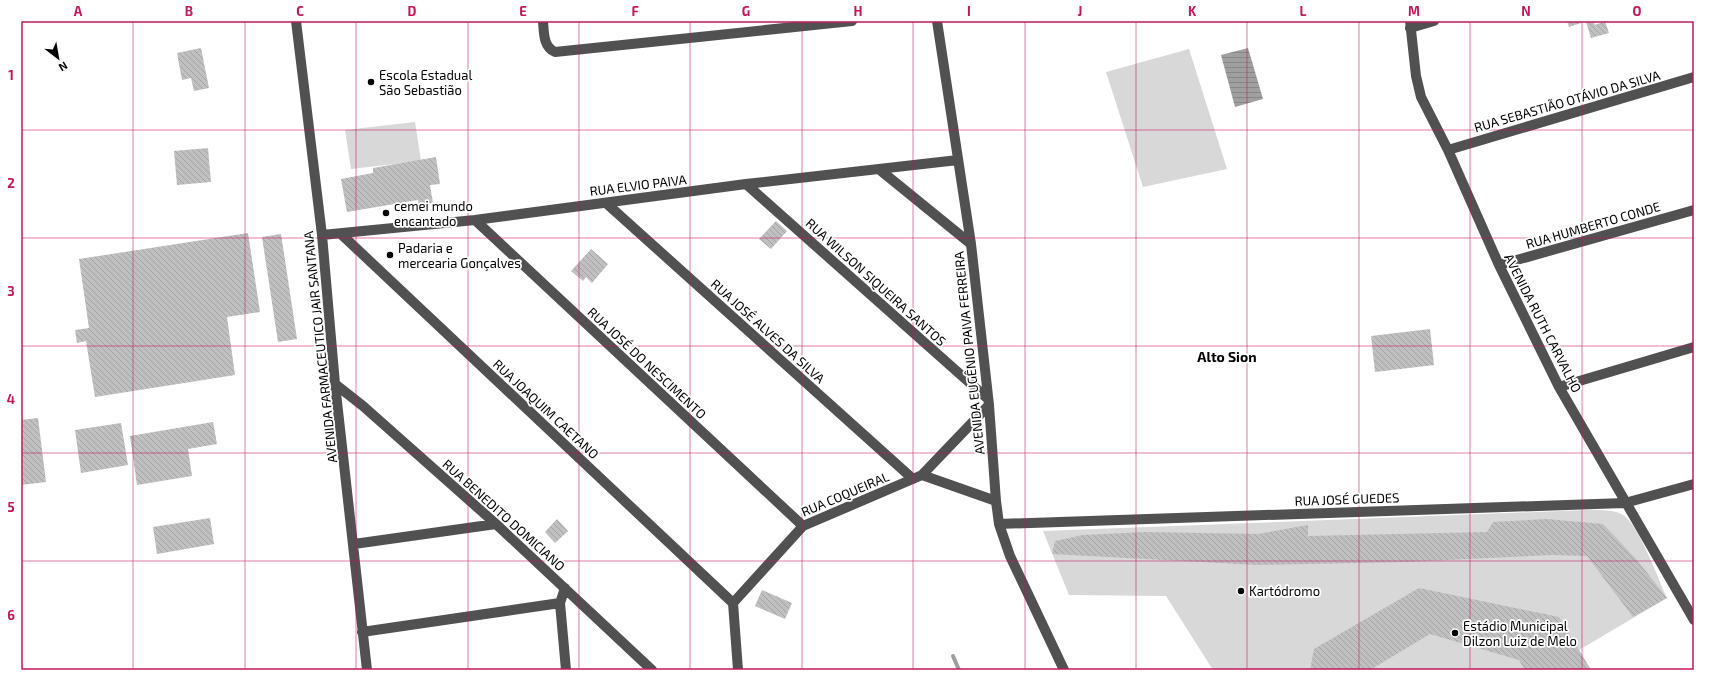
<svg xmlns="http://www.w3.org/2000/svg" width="1715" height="691" font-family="'Exo 2',sans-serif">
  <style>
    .pitch { fill: #d8d8d8 }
    .water { fill: url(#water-rules) }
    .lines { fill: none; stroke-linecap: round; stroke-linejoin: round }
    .stream { stroke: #9f9f9f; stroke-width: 4 }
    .building { fill: url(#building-back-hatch) }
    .minor { stroke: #515151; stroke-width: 10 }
    .grid { fill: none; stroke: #c2185b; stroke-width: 1; stroke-opacity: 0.55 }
    .poi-dot { fill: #000; stroke: #fff; stroke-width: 1.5 }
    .labels { text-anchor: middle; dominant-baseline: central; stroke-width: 3.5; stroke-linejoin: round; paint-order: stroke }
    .poi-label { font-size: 13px; fill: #000; stroke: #fff; text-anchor: start }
    .street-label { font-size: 13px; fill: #000; stroke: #fff }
    .neighbourhood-label { font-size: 14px; font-weight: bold; fill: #000; stroke: #fff }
    .neatline { fill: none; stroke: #c2185b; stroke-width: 1.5 }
    .grid-label { font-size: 13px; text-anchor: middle; font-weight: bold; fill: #c2185b }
  </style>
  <defs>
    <pattern id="water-rules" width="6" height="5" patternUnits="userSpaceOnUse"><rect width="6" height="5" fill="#9f9f9f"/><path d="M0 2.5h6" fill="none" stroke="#878787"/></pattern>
    <pattern id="building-back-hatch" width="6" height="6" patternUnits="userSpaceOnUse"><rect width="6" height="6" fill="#c0c0c0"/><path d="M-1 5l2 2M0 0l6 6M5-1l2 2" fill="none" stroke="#a3a3a3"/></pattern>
  </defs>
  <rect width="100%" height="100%" fill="#fff"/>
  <path class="pitch" d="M1189 49 1227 169 1143 187 1106 72Z
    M415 122 421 161 351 169 345 130Z
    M1586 510C1597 510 1614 509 1623 515 1639 525 1658 579 1667 598L1579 650 1591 670H1213L1166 596 1069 595 1043 531Z"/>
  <path class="water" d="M1248 48 1263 99 1235 107 1221 55Z"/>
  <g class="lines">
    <path class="stream" d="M953 656 959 670"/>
  </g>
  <path class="building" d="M1567 21H1580L1581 23 1569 27Z
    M1589 21H1593L1595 25 1605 21 1609 33 1591 38 1586 22Z
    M201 48 209 88 194 91 191 78 182 80 177 53Z
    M208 148 211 182 177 185 174 151Z
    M436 157 440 184 430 185 433 203 419 205 418 200 347 212 341 179 373 173V168Z
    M776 221 787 231 771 249 759 239Z
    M248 233 260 312 227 317 235 375 95 397 86 341 77 343 75 330 89 328 79 259Z
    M281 234 297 339 278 342 262 237Z
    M591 249 608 264 592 283 586 277 583 281 571 271Z
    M1430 329 1434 365 1375 372 1371 336Z
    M38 418 46 482 21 485V420Z
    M213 422 217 444 188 449 192 476 137 485 130 436Z
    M121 423 128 465 81 473 75 430Z
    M210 518 214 544 157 554 153 527Z
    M557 519 568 531 555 543 545 532Z
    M1547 519 1603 524 1637 560 1667 598 1633 617 1587 556 1552 555 1408 562 1257 565 1052 554 1055 541 1083 535 1145 532 1258 534 1308 525V536L1487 532 1493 522Z
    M1419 588 1559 617 1591 670H1525L1519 660 1430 634 1370 670H1310L1314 649Z
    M762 590 792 603 785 619 755 606Z"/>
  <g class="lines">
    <path class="minor" d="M296 21 322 235 335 384 367 670
      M543 21C544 32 543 47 555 52L852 21
      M937 21 971 244 989 405 996 501 999 524 1010 556 1064 670
      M1410 21 1416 76 1421 97 1448 150 1499 265 1559 387 1694 620
      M1410 28 1434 21
      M1448 150 1694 77
      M880 170 971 244
      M746 184 988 399
      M606 203 913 479
      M475 220 803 526
      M341 234 733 603
      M322 235 475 220 746 184 958 160
      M1499 265 1694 210
      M335 384 363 406 496 524 652 670
      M1559 387 1694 347
      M922 475 996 501
      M999 524 1625 503 1694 484
      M354 544 496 524
      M565 588 560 603 566 670
      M362 632 560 603
      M738 670 733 603 803 526 922 475 989 405"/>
  </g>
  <path class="grid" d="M133 21V670M245 21V670M356 21V670M468 21V670M579 21V670M690 21V670M802 21V670M913 21V670M1025 21V670M1136 21V670M1247 21V670M1359 21V670M1470 21V670M1582 21V670M21 130H1694M21 238H1694M21 346H1694M21 453H1694M21 561H1694"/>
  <g class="poi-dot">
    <circle cx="371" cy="82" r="4"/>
    <circle cx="386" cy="213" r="4"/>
    <circle cx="390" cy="255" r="4"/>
    <circle cx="1241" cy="591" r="4"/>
    <circle cx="1455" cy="633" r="4"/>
  </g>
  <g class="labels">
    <g class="poi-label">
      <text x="379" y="75">Escola Estadual<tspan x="379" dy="15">São Sebastião</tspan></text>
      <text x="394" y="206">cemei mundo<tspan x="394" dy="15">encantado</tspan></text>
      <text x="398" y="248">Padaria e<tspan x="398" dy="15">mercearia Gonçalves</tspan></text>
      <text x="1249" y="591">Kartódromo</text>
      <text x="1463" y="626">Estádio Municipal<tspan x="1463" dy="15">Dilzon Luiz de Melo</tspan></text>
    </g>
    <g class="street-label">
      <text transform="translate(1567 101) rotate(-16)">RUA SEBASTIÃO OTÁVIO DA SILVA</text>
      <text transform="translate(638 185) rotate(-7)">RUA ELVIO PAIVA</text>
      <text transform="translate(1593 225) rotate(-16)">RUA HUMBERTO CONDE</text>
      <text transform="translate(876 282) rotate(42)">RUA WILSON SIQUEIRA SANTOS</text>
      <text transform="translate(1543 323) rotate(63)">AVENIDA RUTH CARVALHO</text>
      <text transform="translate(768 331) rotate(42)">RUA JOSÉ ALVES DA SILVA</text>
      <text transform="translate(320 347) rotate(-96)">AVENIDA FARMACEUTICO JAIR SANTANA</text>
      <text transform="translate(969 353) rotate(-96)">AVENIDA EUGÊNIO PAIVA FERREIRA</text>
      <text transform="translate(647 363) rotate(43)">RUA JOSÉ DO NESCIMENTO</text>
      <text transform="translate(546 409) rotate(43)">RUA JOAQUIM CAETANO</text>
      <text transform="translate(845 494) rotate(-23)">RUA COQUEIRAL</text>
      <text transform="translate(1347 499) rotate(-2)">RUA JOSÉ GUEDES</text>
      <text transform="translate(504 515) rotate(42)">RUA BENEDITO DOMICIANO</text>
    </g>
    <g class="neighbourhood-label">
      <text x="1227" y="356">Alto Sion</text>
    </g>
  </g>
  <rect width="1715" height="691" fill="none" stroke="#ffffff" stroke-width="44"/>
  <g transform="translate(58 58) rotate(149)" stroke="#ffffff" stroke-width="3" paint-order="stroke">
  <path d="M0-3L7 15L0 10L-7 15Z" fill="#000000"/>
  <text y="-6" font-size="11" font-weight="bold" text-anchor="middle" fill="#000000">N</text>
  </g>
  <rect x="22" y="22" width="1671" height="647" class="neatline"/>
  <g class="grid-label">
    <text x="78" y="16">A</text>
    <text x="189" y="16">B</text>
    <text x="300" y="16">C</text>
    <text x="412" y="16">D</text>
    <text x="523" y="16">E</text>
    <text x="635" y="16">F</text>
    <text x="746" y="16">G</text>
    <text x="858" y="16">H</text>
    <text x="969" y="16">I</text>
    <text x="1080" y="16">J</text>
    <text x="1192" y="16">K</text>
    <text x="1303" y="16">L</text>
    <text x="1414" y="16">M</text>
    <text x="1526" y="16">N</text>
    <text x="1637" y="16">O</text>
    <text x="11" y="80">1</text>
    <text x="11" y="188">2</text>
    <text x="11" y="296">3</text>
    <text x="11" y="404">4</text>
    <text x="11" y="512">5</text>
    <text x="11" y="620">6</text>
  </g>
</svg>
